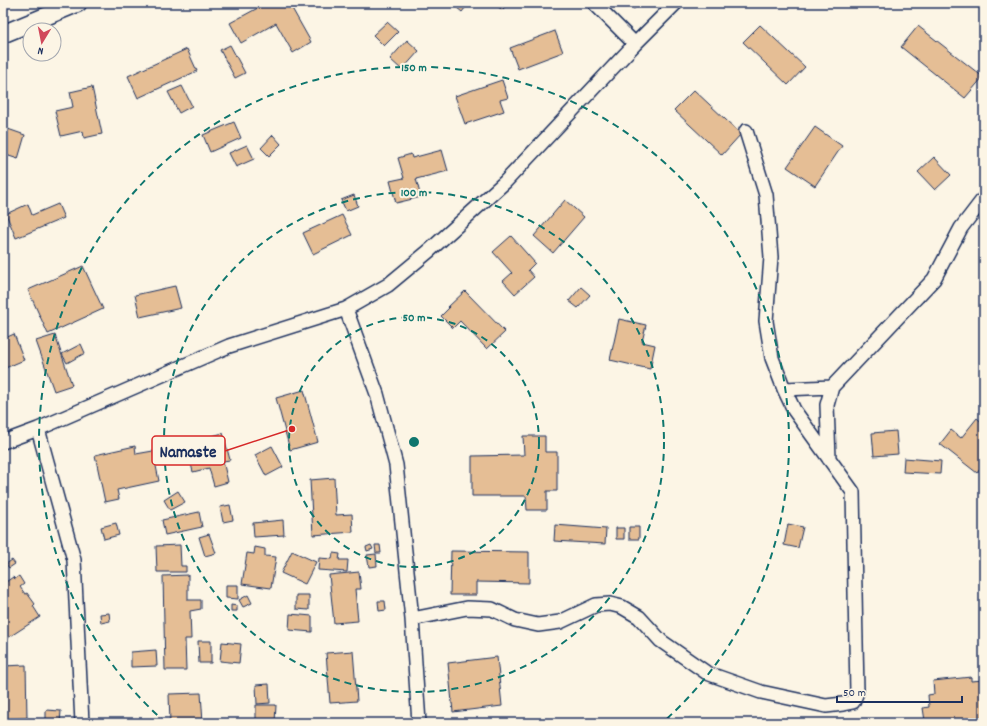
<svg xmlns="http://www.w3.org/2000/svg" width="987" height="726" font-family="Dekko,sans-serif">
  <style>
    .building { fill: #e5be95; stroke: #1b2f5e }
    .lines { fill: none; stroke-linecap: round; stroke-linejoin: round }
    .minor-casing { stroke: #1b2f5e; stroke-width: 16 }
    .tertiary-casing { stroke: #1b2f5e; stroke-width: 20 }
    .minor { stroke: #fcf5e5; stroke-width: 13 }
    .tertiary { stroke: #fcf5e5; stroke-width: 17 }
    .ring { fill: none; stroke: #0f766e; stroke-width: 2; stroke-dasharray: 7 5 }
    .centre { fill: #0f766e; stroke: #fcf5e5; stroke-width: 2 }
    .ring-label { font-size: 12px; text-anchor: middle; font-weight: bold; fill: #0f766e; stroke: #fcf5e5; stroke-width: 4; stroke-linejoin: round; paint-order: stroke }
    .leader { fill: none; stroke: #d62828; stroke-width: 1.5 }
    .callout-dot { fill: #d62828; stroke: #fcf5e5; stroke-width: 1.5 }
    .callout { fill: #fcf5e5; stroke: #d62828; stroke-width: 1.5 }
    .callout-label { font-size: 17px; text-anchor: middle; font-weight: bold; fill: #1b2f5e }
  </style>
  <rect width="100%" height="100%" fill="#fcf5e5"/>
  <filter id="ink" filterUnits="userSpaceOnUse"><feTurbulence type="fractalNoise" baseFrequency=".025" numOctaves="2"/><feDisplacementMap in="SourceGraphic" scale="8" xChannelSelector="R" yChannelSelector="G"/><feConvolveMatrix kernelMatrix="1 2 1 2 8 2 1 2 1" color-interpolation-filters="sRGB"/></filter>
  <g filter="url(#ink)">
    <path class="building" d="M267 3H289L311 42 293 53 276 23 241 43 230 23Z
      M451 3H469L462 12Z
      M494 3H509L502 10Z
      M627 3H640L634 9Z
      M387 22 398 32 384 46 373 35Z
      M760 25 805 67 788 85 743 42Z
      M918 26 983 77 965 98 901 47Z
      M555 31 563 52 518 69 510 48Z
      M407 40 419 51 402 70 390 59Z
      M230 45 245 73 235 78 220 50Z
      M187 49 197 71 138 98 128 76Z
      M502 80 508 98 500 100 504 111 465 124 455 96Z
      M182 86 192 106 179 113 168 92Z
      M92 87 102 134 84 138 83 131 61 136 55 111 73 107 70 92Z
      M694 90 741 134 722 155 674 110Z
      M234 122 241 138 210 152 203 135Z
      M815 127 842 146 815 186 787 167Z
      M5 128 25 135 18 159 3 154V136Z
      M273 135 281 144 269 156 261 148Z
      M247 145 254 159 236 167 229 153Z
      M442 150 448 171 416 179 421 197 396 203 390 181 404 178 398 158 411 154 412 158Z
      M934 157 951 175 935 190 918 172Z
      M354 195 358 206 346 211 341 200Z
      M565 200 584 217 553 253 534 236Z
      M28 204 32 215 58 204 64 218 16 238 6 214Z
      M342 215 352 235 313 254 303 233Z
      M511 236 535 263 528 270 534 277 515 294 503 281 512 273 493 252Z
      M83 266 103 309 48 334 28 290Z
      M175 286 181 308 140 317 135 295Z
      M581 287 590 295 578 308 569 301Z
      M465 291 505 332 487 349 460 321 453 328 441 316 449 308 448 307Z
      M619 319 646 325 642 342 655 345 650 369 610 360Z
      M14 334 24 360 3 369V339Z
      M55 335 72 385 54 391 36 341Z
      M81 344 85 353 67 363 62 354Z
      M304 390 318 442 290 450 276 398Z
      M977 418 984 424V455L982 458 984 460V464L977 473 940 444 951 430 961 438Z
      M896 431 898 454 874 456 872 433Z
      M223 433 230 460 223 461 228 482 214 486 209 468 193 472 186 443Z
      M523 436H545V452H557V491H547V510H527L526 496H472V456L524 455Z
      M135 446 136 454 153 451 159 481 117 490 119 499 105 502 95 455Z
      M272 446 283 467 266 476 255 455Z
      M904 458 941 461 940 474 903 472Z
      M334 478 336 515 352 514 353 532 313 535 310 480Z
      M178 491 185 502 170 510 164 500Z
      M230 505 233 520 223 522 220 507Z
      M199 512 202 527 165 535 162 520Z
      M283 520 284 535 254 537 253 523Z
      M116 523 119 535 104 539 101 527Z
      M788 524 803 527 798 548 784 545Z
      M555 525 606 529 605 544 554 541Z
      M629 527H639V539H629Z
      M616 528H624V539H616Z
      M209 534 216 553 205 556 199 537Z
      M180 545 181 566H186V572H157L156 546Z
      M371 545 373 549 367 551 366 547Z
      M375 545H380L381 553H376Z
      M255 547 265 549V556L276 557 271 588 242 584 247 553 254 554Z
      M292 551 316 562 305 584 281 573Z
      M451 551 529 552V583L476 582V595H450Z
      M333 553 340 554 339 560H348L347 572 318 570 319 558 332 559Z
      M376 554 377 566 369 567 367 555Z
      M12 560 15 564 9 568 6 564Z
      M359 572 361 589H355L358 621 334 623 329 575Z
      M188 575V600H201V609L190 611 191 639H185L186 670H165L163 576Z
      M19 576 24 584 20 587 25 594 27 593 35 604 33 606 40 617 3 641V584L13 577 15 579Z
      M226 585H238V599L226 598Z
      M248 595 252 603 243 607 239 600Z
      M296 595H309V610L296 609Z
      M378 601H385L386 610 379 611Z
      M231 605 237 606V611H231Z
      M109 613 110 621 101 623 100 614Z
      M290 614 312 616V632L289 630Z
      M198 641H211V663H199Z
      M222 642 241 644 239 663 220 661Z
      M156 650 157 666 131 667V652Z
      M353 651 357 701 330 703 326 653Z
      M497 657 502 706 453 712 448 663Z
      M26 665 27 718 3 719V666Z
      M971 677V681L984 680V723H931L930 720 925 721 923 708 929 707 928 695 934 694 933 681Z
      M269 684 270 703 257 704 256 685Z
      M201 693 203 723H170L169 694Z
      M256 705H276L275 723H256Z
      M46 710 61 711 60 723H46Z"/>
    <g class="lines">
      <g class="minor-casing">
        <path id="minor" d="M594 3 635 44
          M346 309 377 394 396 465 412 619 419 723
          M784 389 832 387
          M38 429 74 560 82 723
          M3 442 38 429 229 346 346 309 388 285 429 251 505 182 635 44 676 3
          M829 459 827 405 832 387 934 279 961 228 984 198
          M412 619 467 608 492 609 515 620 538 625 560 622 596 605 610 604 622 607 639 617 661 641 707 673 761 692 826 706 843 704 853 702 857 692 853 492 794 410 784 389 772 358 766 321 771 257 766 195 746 131"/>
      </g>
      <g class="tertiary-casing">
        <path id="tertiary" d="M3 34 78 3"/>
      </g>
      <use href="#minor" class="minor"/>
      <use href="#tertiary" class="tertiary"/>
    </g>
  </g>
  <g class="ring">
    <circle cx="414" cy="442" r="125"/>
    <circle cx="414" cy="442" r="250"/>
    <path d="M166 723A375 375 0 1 1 662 723"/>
  </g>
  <circle cx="414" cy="442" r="6" class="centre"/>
  <g class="ring-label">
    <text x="414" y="71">150 m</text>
    <text x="414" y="196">100 m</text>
    <text x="414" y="321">50 m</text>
  </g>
  <path class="leader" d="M292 429L225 451"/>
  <circle class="callout-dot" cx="292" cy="429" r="4"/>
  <rect class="callout" x="152" y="436" width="73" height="29" rx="4"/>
  <g class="callout-label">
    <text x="188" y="457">Namaste</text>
  </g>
  <rect width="987" height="726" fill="none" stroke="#fcf5e5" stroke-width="16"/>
  <rect x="8" y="8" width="971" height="710" fill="none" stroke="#1b2f5e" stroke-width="1.5" filter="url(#ink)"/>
  <g transform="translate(42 42) rotate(190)"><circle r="19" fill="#fcf5e5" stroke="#a2a6af"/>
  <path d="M0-3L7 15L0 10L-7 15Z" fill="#d1495b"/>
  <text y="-6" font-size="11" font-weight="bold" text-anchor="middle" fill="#1b2f5e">N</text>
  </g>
  <path d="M837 696v6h125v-6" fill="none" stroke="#1b2f5e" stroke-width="2"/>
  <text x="843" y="696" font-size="12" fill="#1b2f5e" stroke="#fcf5e5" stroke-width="3" paint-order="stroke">50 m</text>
</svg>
